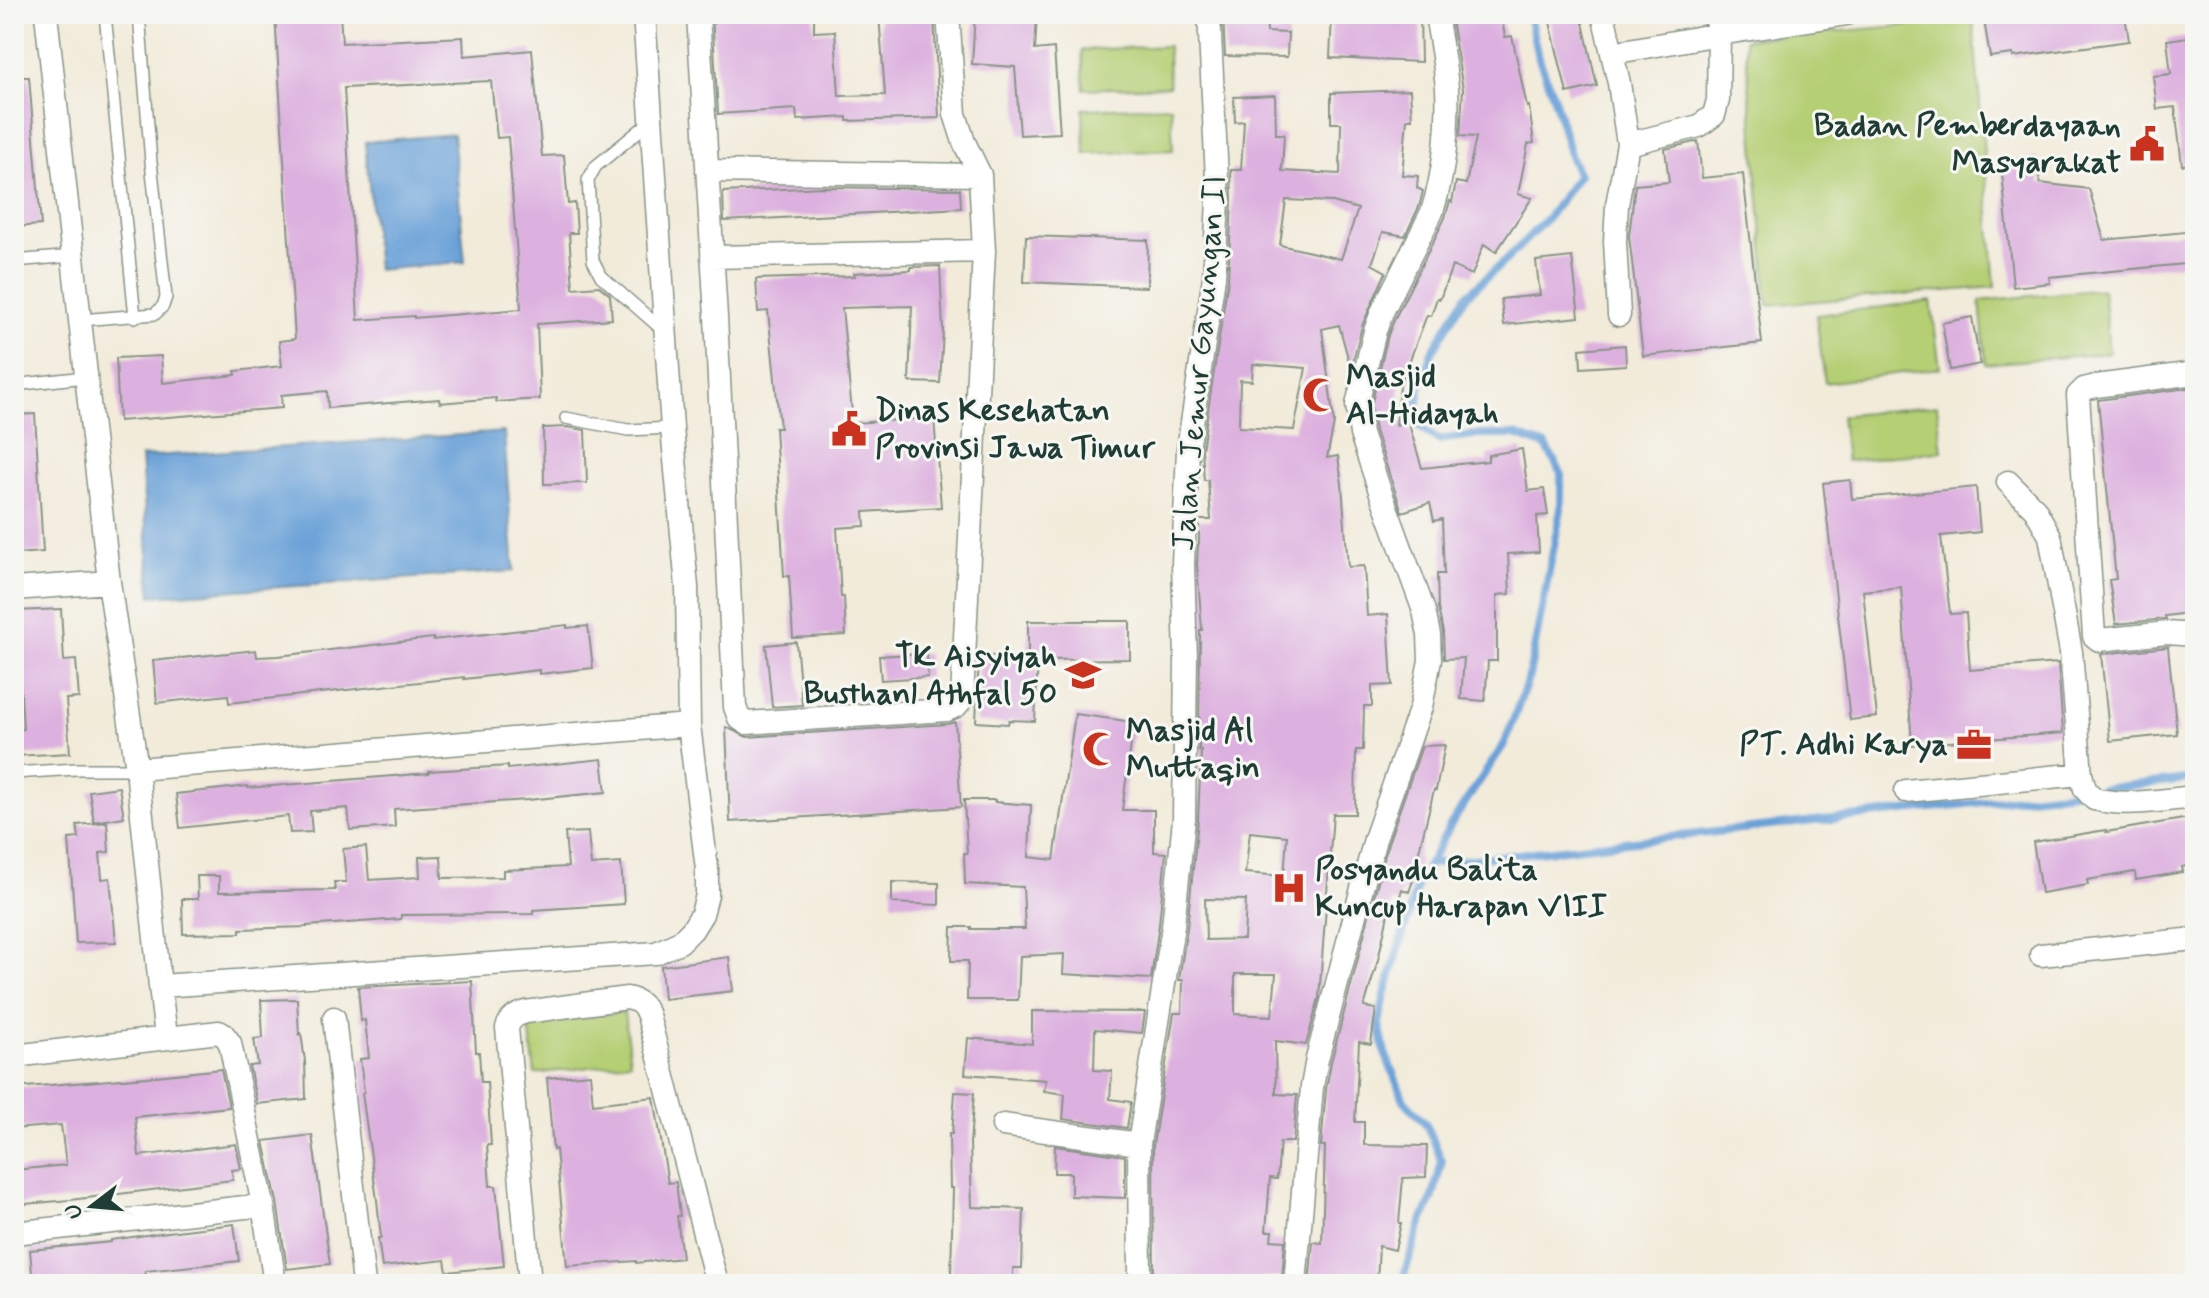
<svg xmlns="http://www.w3.org/2000/svg" width="2209" height="1298" font-family="Mynerve,sans-serif">
  <style>
    .grass { fill: #b5cf75; stroke: #6a8654; stroke-width: 2 }
    .water { fill: #6aa1d8; stroke: #446f86; stroke-width: 2 }
    .lines { fill: none; stroke-linecap: round; stroke-linejoin: round }
    .stream { stroke: #6aa1d8; stroke-width: 8 }
    .building { fill: #ddb1df; fill-rule: evenodd }
    .lane-casing { stroke: #889487; stroke-width: 14 }
    .street-casing { stroke: #889487; stroke-width: 25 }
    .lane { stroke: #fff; stroke-width: 11 }
    .street { stroke: #fff; stroke-width: 22 }
    .labels { text-anchor: middle; dominant-baseline: central; stroke-width: 6; stroke-linejoin: round; paint-order: stroke }
    .poi-label { font-size: 32px; font-weight: bold; fill: #1f3d34; stroke: #f6f6f2; text-anchor: start }
    .street-label { font-size: 32px; fill: #1f3d34; stroke: #f6f6f2 }
  </style>
  <rect width="100%" height="100%" fill="#f6f6f2"/>
  <filter id="ink" filterUnits="userSpaceOnUse"><feTurbulence type="fractalNoise" baseFrequency=".0125" numOctaves="2"/><feDisplacementMap in="SourceGraphic" scale="16" xChannelSelector="R" yChannelSelector="G"/><feConvolveMatrix kernelMatrix="1 2 1 2 8 2 1 2 1" color-interpolation-filters="sRGB"/></filter>
  <filter id="wash" filterUnits="userSpaceOnUse"><feTurbulence type="fractalNoise" baseFrequency=".006" numOctaves="4" result="noise"/><feDisplacementMap in="SourceGraphic" scale="32" xChannelSelector="R" yChannelSelector="G"/><feGaussianBlur stdDeviation="1.8" result="paint"/><feColorMatrix in="noise" values="0 0 0 0 0 0 0 0 0 0 0 0 0 0 0 0 0 1.4 0 .05"/><feComposite in="paint" operator="in"/></filter>
  <g filter="url(#wash)">
    <rect width="100%" height="100%" fill="#f2ebda"/>
    <path class="grass" d="M1973 20 1995 287 1768 305 1745 39Z
      M1168 46 1169 86 1084 89 1082 50Z
      M1171 106 1173 150 1085 154 1083 109Z
      M2103 289 2109 353 1986 364 1980 301Z
      M1931 301 1940 368 1825 383 1816 315Z
      M1937 405 1942 451 1846 461 1841 416Z
      M624 1012 630 1062 535 1074 529 1024Z"/>
    <path class="water" d="M453 134 465 262 377 270 365 142Z
      M504 432 514 571 151 596 141 457Z"/>
    <g class="lines">
      <path class="stream" d="M2101 789 2195 778
        M1429 864 2074 792
        M1401 1284 1420 1226 1433 1197 1442 1161 1426 1124 1404 1100 1385 1053 1379 1023 1385 995 1417 886 1451 824 1505 743 1529 676 1561 509V473L1546 446 1515 435H1474L1438 440 1415 423 1420 388 1432 352 1465 297 1509 257 1549 216 1579 175 1571 158 1555 101 1537 53 1529 14"/>
    </g>
    <g id="blocks">
      <path class="building" d="M275 14H340L342 43 463 37 464 56 532 50 542 156 564 155 568 204 575 203 577 233H569L573 288 599 286 610 295 612 319 537 324 540 399 496 402V398L440 403 439 399 328 408 327 391 281 395 282 408 119 421 116 358 161 356 163 383 236 375 235 371 282 366 279 341 295 339ZM491 81 497 138 508 137 521 309 414 318V316L358 320 344 88Z
        M712 14H814V32L835 31 839 96 885 95 879 14H934L939 118 847 121V117L797 120 796 109 718 114Z
        M975 14H1037L1035 50 1054 48 1060 133 1020 135 1015 67 972 64Z
        M1223 14H1266L1267 32 1288 33 1287 57 1225 56Z
        M1332 14H1420L1421 62 1330 58Z
        M1450 14H1501L1505 37 1512 36 1527 107 1529 106 1534 143 1528 144 1518 194 1532 198 1496 252 1484 244 1472 275 1452 266 1440 299 1437 298 1431 316 1427 315 1400 386 1396 425 1408 421 1422 468 1488 461V455L1522 449 1528 491 1544 489 1548 515 1537 516 1539 552 1508 554 1510 594 1497 595V661H1488L1485 701 1461 699 1464 658 1444 659 1443 632 1438 608 1437 574H1444L1442 519 1434 521 1430 503 1402 512 1375 431 1371 406 1388 335 1395 318 1445 218 1450 201 1452 202 1456 182 1466 184 1476 137 1460 136 1463 89Z
        M1548 14H1581L1597 86 1567 93Z
        M1983 14H2090L2091 20 2125 15 2129 41 2013 57V54L1990 57Z
        M2195 36V164L2182 165 2175 107 2157 109 2153 76 2171 74 2167 40Z
        M14 77H29L41 225 14 227Z
        M1410 90 1412 119H1407L1402 175 1418 176 1417 188 1423 191 1419 207 1405 236 1383 232 1372 264 1386 272 1362 326 1351 369 1339 325 1322 329 1334 423 1327 458 1338 456 1342 484 1348 567 1364 566 1367 616 1388 614 1392 685 1372 686V706H1364L1363 750H1356L1355 814H1333L1319 998 1306 1045 1275 1041 1276 1094 1297 1095 1293 1142H1280L1277 1179 1270 1178 1266 1231H1272L1271 1240 1285 1241 1282 1277 1240 1279V1284H1154L1153 1145 1174 1013H1182L1183 980H1179L1187 928 1198 820 1201 750H1199V747L1200 630H1202L1197 564 1198 545 1199 544V520H1211L1208 480H1204L1202 450 1228 279 1232 201 1231 170H1241L1244 121 1235 122 1234 97 1275 95 1276 134H1284L1282 171 1340 174 1341 123H1331V93ZM1286 200 1333 202 1358 209 1341 259 1280 245ZM1253 364 1306 368 1294 430 1239 427 1240 380 1252 381ZM1250 832 1287 836 1284 876 1245 873ZM1205 899 1246 900 1244 939 1206 940ZM1235 974H1276L1272 1016 1235 1014Z
        M1698 141 1702 178 1743 174 1762 343 1643 356 1629 236 1635 185 1669 182 1665 149Z
        M2037 158 2040 183 2089 189 2104 240 2195 231V263L2049 277 2050 283 2013 287 2001 162Z
        M823 187 960 189 961 208 724 221 723 192Z
        M1026 236 1148 240 1147 287 1024 282Z
        M1572 257 1579 317 1504 325 1501 299 1540 295 1536 261Z
        M940 266 943 330 940 383 909 382 912 306 842 308 853 423 934 418 941 507 864 512 865 526 837 528 841 597H844L846 635 793 638 789 576H784L775 428H780L768 311 758 312 756 279 855 276 854 273 911 270V267Z
        M1972 317 1980 364 1950 370 1942 323Z
        M1625 345 1626 365 1581 368 1580 349Z
        M2195 387V497H2186L2193 567H2195V612L2165 616 2166 619 2116 624 2109 580 2116 579 2098 400Z
        M35 414 43 552 14 554V415Z
        M567 427 585 430 587 483 544 484 543 428Z
        M1850 480 1852 499 1976 487 1980 532 1941 536 1950 614 1966 613 1970 670 2058 663 2063 733 1912 745 1901 587 1863 591 1877 717 1850 720 1823 483Z
        M61 609 64 661 76 660 79 698 66 699 70 753 14 756V730L23 729 16 611Z
        M1028 621H1130V659L1038 660 1035 721 1009 720 1008 724 976 722 979 655 1028 658Z
        M567 625V628L588 626 593 668 539 674V670L464 679V677L229 703 228 695 157 703 153 661 256 650 257 657 278 656 433 638V640Z
        M796 642 802 705 772 707 766 645Z
        M2168 647 2177 734 2110 741 2101 654Z
        M927 653 928 677 881 680 879 656Z
        M1075 714 1134 722 1122 810H1154V852L1166 853 1159 924 1151 979 1063 974 1064 954 1020 956 1018 1000H967L968 961H951L952 927H971V929H1025L1023 887 965 884 964 853H967L964 800H995V802L1031 805 1029 857 1054 860Z
        M955 722 961 807 730 822 726 727 747 737 948 724Z
        M1445 745 1436 790H1434L1417 859 1420 860 1409 892 1402 889 1398 903 1391 901 1378 960 1364 1007 1376 1009 1371 1044 1359 1042 1355 1122H1364V1145L1427 1146 1426 1177 1403 1178 1399 1223H1401L1395 1250 1379 1246 1377 1283 1327 1281V1284H1309L1313 1242 1322 1243 1325 1146H1321L1326 1089 1331 1062 1388 843 1422 746Z
        M602 759 606 792 527 800 394 809 395 827 350 830 348 808 310 811 312 832 290 833 288 816 180 828 176 794 248 786V788L429 773V771L508 766V769Z
        M119 787 124 817 94 822 89 791Z
        M2195 817V864L2182 867 2183 872 2136 880 2135 872 2087 880 2088 885 2041 893 2033 842 2106 830V832Z
        M107 822 109 852 100 853 102 879 110 878 116 942 76 943 69 839 79 838 77 825Z
        M588 832 591 865 621 863 624 904 533 910V914L401 915V919L307 926V927L240 929V933L183 934 182 899H198L197 876H219V892L335 890 334 882H346L343 849 366 847 369 880 420 877 419 857 441 856 442 878 503 877V870L568 867 565 833Z
        M892 882 939 883V905L892 903Z
        M729 957 733 991 664 999 661 966Z
        M472 981 476 1052H479L481 1082H487L491 1145H487L490 1186H496L504 1266 447 1272 445 1260 382 1267 378 1238H381L377 1200 362 1093 364 1092 360 1059 369 1058 365 1020 361 1021 358 987Z
        M297 999 299 1034 301 1033 305 1061 306 1099 257 1104 249 1066 258 1065 254 1039 263 1038 261 1000Z
        M1032 1011 1145 1012 1142 1033 1095 1029 1094 1070 1112 1071 1110 1099 1131 1102 1127 1128 1063 1119 1065 1094 1044 1091 1046 1080 965 1074 968 1038 1032 1044Z
        M221 1069 229 1107 135 1117 139 1156 236 1144 241 1169 232 1170 233 1180 70 1200 14 1205V1170L66 1165 61 1125 14 1129V1088L147 1077Z
        M590 1074 593 1104 654 1097 668 1183 676 1182 680 1216H677L682 1258 636 1263V1261L567 1266 556 1149 553 1150 547 1078Z
        M955 1092 974 1093 970 1143 972 1207 1024 1209 1022 1268H1013V1284H975V1277L951 1276 953 1188H950L949 1134H952Z
        M312 1135 330 1264 287 1269 277 1202 264 1141Z
        M1055 1146 1125 1156V1198L1071 1196V1173H1054Z
        M234 1224 239 1261 145 1271 146 1275 54 1284H33L30 1250 111 1242V1240L160 1233Z"/>
    </g>
  </g>
  <g filter="url(#ink)">
    <use href="#blocks" fill-opacity="0" stroke="#889487" stroke-width="2"/>
    <g class="lines">
      <g class="lane-casing">
        <path id="lane" d="M105 14 135 317
          M651 121 596 166 588 180 593 260 601 276 665 332
          M14 261 73 256
          M80 320 155 314 163 306 166 297 151 162 139 14
          M14 385 85 377
          M566 418 628 430 672 428
          M14 773 76 769H137"/>
      </g>
      <g class="street-casing">
        <path id="street" d="M46 14 109 582 137 769 160 986 656 953 680 942 692 930 702 914 707 895V869L689 725 687 587 672 428 644 14
          M698 14 716 317 735 707 739 718 746 723 947 710 956 706 962 699 984 251 980 175 964 142 955 114 948 14
          M1603 14 1612 53 1719 34 1716 14
          M1612 53 1619 83 1628 144 1617 205 1615 241 1619 315
          M1628 144 1699 126 1714 115 1718 100 1719 34 1847 14
          M707 171 980 175
          M712 257 984 251
          M2195 373 2096 386 2084 389 2078 395 2094 636 2099 640 2167 633 2195 635
          M2008 482 2035 509 2050 536 2071 652 2081 774 2085 789 2094 799C2127 807 2162 800 2195 797
          M14 589 109 582
          M137 769 689 725
          M1906 791 2081 774
          M2041 955 2195 939
          M160 986 166 1037
          M334 1018 364 1284
          M14 1056 219 1032 224 1035 230 1043 263 1205 275 1284
          M1003 1125 1139 1144
          M14 1233 263 1205
          M530 1284 507 1028C510 1018 516 1015 526 1012L627 998C638 1000 644 1005 648 1015L717 1284
          M1140 1284 1139 1144 1173 926 1184 819 1186 658 1183 564 1188 449 1214 277 1218 200 1209 14
          M1295 1284 1312 1087 1317 1059 1375 839 1421 707 1430 660 1429 635 1424 611 1379 488 1361 434 1357 405 1375 331 1382 312 1432 212C1444 174 1449 128 1447 88 1445 64 1440 39 1436 14"/>
      </g>
      <use href="#lane" class="lane"/>
      <use href="#street" class="street"/>
    </g>
  </g>
  <defs>
    <g id="civic-bare" transform="scale(2.76)"><path d="M-.6-6.5H3V-4.5H.6V-3L4-1V1h2V6H-6V1h2V-1L-.6-3ZM-1.2 2.5V6h2.4V2.5Z" fill="#c8321e" stroke="#f6f6f2" stroke-width="2.5" paint-order="stroke"/></g>
    <g id="mosque-bare" transform="scale(2.76)"><path d="M3.5-4.9A6 6 0 1 0 3.5 4.9A5 5 0 1 1 3.5-4.9Z" fill="#c8321e" stroke="#f6f6f2" stroke-width="2.5" paint-order="stroke"/></g>
    <g id="school-bare" transform="scale(2.76)"><path d="M0-5L7-2L0 1L-7-2ZM-4 1L0 2.5L4 1V4Q0 6-4 4Z" fill="#c8321e" stroke="#f6f6f2" stroke-width="2.5" paint-order="stroke"/></g>
    <g id="office-bare" transform="scale(2.76)"><path d="M-6-3h4V-5.5h4V-3h4V5H-6ZM-1-4.5V-3h2v-1.5ZM-6 0V1H6V0Z" fill="#c8321e" stroke="#f6f6f2" stroke-width="2.5" paint-order="stroke"/></g>
    <g id="hospital-bare" transform="scale(2.76)"><path d="M-5-5h3v3.5h4V-5h3V5h-3V1.5h-4V5h-3Z" fill="#c8321e" stroke="#f6f6f2" stroke-width="2.5" paint-order="stroke"/></g>
  </defs>
  <g fill-rule="evenodd">
    <use href="#civic-bare" x="2147" y="144"/>
    <use href="#mosque-bare" x="1320" y="395"/>
    <use href="#civic-bare" x="849" y="429"/>
    <use href="#school-bare" x="1083" y="675"/>
    <use href="#office-bare" x="1974" y="745"/>
    <use href="#mosque-bare" x="1100" y="749"/>
    <use href="#hospital-bare" x="1289" y="888"/>
  </g>
  <g class="labels">
    <g class="poi-label">
      <text x="2121" y="126" text-anchor="end">Badan Pemberdayaan<tspan x="2121" dy="37">Masyarakat</tspan></text>
      <text x="1346" y="377">Masjid<tspan x="1346" dy="37">Al-Hidayah</tspan></text>
      <text x="875" y="411">Dinas Kesehatan<tspan x="875" dy="37">Provinsi Jawa Timur</tspan></text>
      <text x="1057" y="657" text-anchor="end">TK Aisyiyah<tspan x="1057" dy="37">Busthanl Athfal 50</tspan></text>
      <text x="1126" y="731">Masjid Al<tspan x="1126" dy="37">Muttaqin</tspan></text>
      <text x="1948" y="745" text-anchor="end">PT. Adhi Karya</text>
      <text x="1315" y="870">Posyandu Balita<tspan x="1315" dy="37">Kuncup Harapan VIII</tspan></text>
    </g>
    <g class="street-label">
      <text transform="translate(1200 363) rotate(-85)">Jalan Jemur Gayungan II</text>
    </g>
  </g>
  <rect width="2209" height="1298" fill="none" stroke="#f6f6f2" stroke-width="48"/>
  <g transform="translate(92 1206) rotate(254)" stroke="#f6f6f2" stroke-width="6" paint-order="stroke">
  <path d="M0-6L14 30L0 20L-14 30Z" fill="#1f3d34"/>
  <text y="-12" font-size="22" font-weight="bold" text-anchor="middle" fill="#1f3d34">U</text>
  </g>
</svg>
